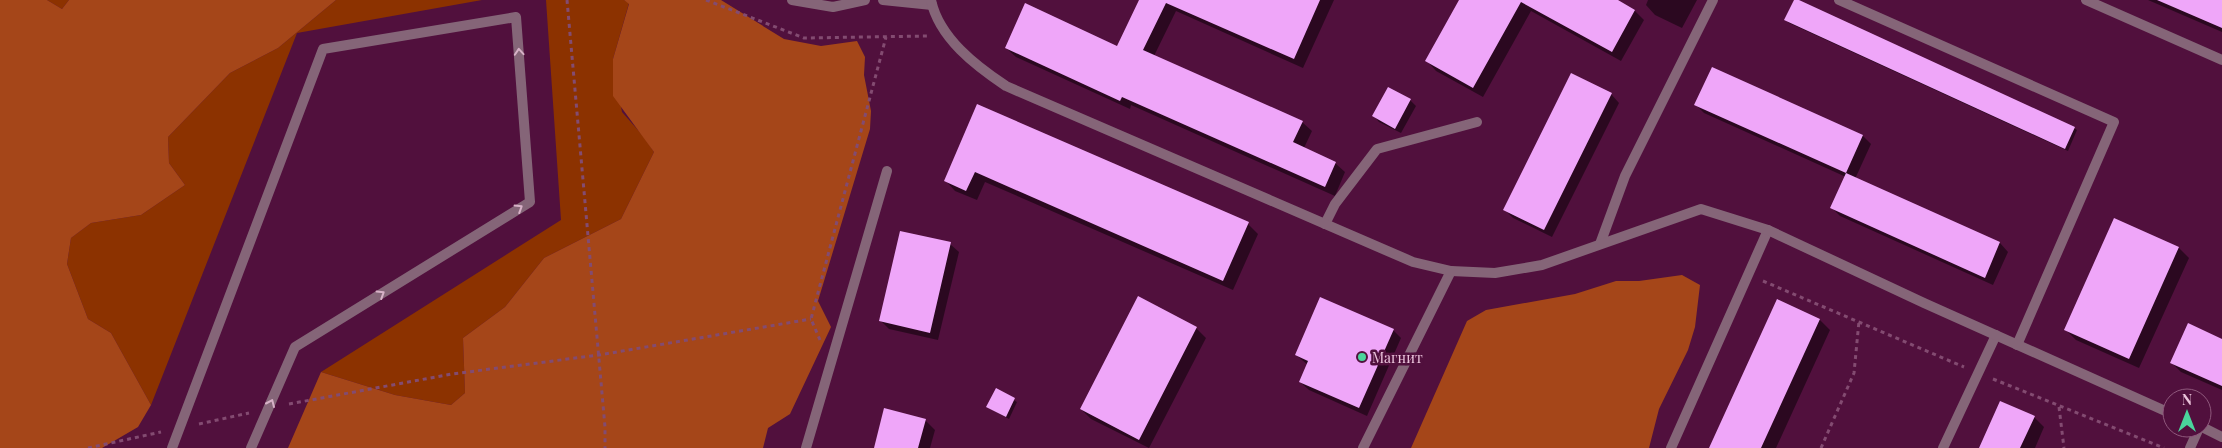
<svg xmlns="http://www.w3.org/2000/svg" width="2222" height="448" font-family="'Playfair Display',serif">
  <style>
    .green { fill: #8c3200 }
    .forest { fill: #a54619 }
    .shadow { fill: #0007 }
    .building { fill: #efa6f9 }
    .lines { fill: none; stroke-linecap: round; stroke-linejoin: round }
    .path { stroke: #834b71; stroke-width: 3; stroke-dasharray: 4 4; stroke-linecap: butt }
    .lane { stroke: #856578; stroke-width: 10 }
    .street { stroke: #856578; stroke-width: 10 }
    .oneway { stroke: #d7b1c7 }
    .poi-dot { fill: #4ad49c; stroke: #51103d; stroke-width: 2 }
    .labels { text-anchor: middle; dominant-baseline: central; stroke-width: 5; stroke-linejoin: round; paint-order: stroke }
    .poi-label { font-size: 14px; fill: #ebc4db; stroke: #51103d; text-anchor: start }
  </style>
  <rect width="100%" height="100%" fill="#51103d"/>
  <path class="green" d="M47 0H69L62 9Z
    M336 0H482L297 33 151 405 111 333 88 319 67 264 71 238 91 223 141 215 185 185 169 163 168 137 230 73 278 48Z
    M546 0H624L629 3 613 59 622 112 644 137 654 152 621 219 544 258 505 307 463 338 465 393 451 405 395 395 321 372 561 220Z"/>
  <path class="forest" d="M0 0H47L62 9 69 0H336L278 48 230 73 168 137 169 163 185 185 141 215 91 223 71 238 67 264 88 319 111 333 151 405 138 427 102 448H0Z
    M624 0H721L784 39 821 46 857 41 865 57 864 75 871 111 870 129 818 301 831 327 790 414 768 428 763 448H288L321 372 395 395 451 405 465 393 463 338 505 307 544 258 621 219 654 152 613 96V59L629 4Z
    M1682 275 1700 285 1695 327 1688 350 1659 409 1649 448H1411L1467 321 1486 310 1575 294 1616 281H1639Z"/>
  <path class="shadow" d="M1140 0H1334L1303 68 1176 11 1154 56 1302 122 1312 131 1304 148 1335 163 1345 172 1335 196 1131 105 1130 109 1016 57 1006 48 1118 47Z
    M1460 0H1616L1635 11 1644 20 1621 61 1531 11 1483 97 1436 71 1427 61Z
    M1648 0H1697L1682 28 1655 15 1646 5Z
    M1796 0 2074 128 2077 130 2068 151 1789 23 1786 20Z
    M2148 0H2222V32Z
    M1712 69 1863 136 1871 144 1855 179 2000 243 2008 252 1993 285 1840 216 1832 208 1846 177 1704 113 1696 105Z
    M1611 94 1619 103 1552 237 1513 218 1505 210Z
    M1410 100 1416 106 1401 133 1379 122 1374 116Z
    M978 105 1248 224 1258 234 1233 290 985 182 977 200 955 191 945 180Z
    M2115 220 2179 248 2189 258 2139 368 2076 340 2065 329Z
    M950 244 959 252 938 340 889 329 881 321Z
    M1778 301 1820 320 1830 330 1776 448H1710Z
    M1196 328 1206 338 1149 448 1091 419 1081 409Z
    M1393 330 1401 338 1367 416 1309 390 1300 382 1308 365 1296 355Z
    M2222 340V390L2181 372 2171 362Z
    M996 390 1017 402 1009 419 987 407Z
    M2034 417 2044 427 2035 448H1980Z
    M925 420 935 430 930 448H875Z"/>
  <path class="building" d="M1139 0H1320L1294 59 1166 3 1143 50 1303 121 1293 142 1336 162 1325 187 1122 97 1120 101 1005 48 1025 3 1117 46Z
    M1459 0H1618L1635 10 1612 52 1521 2 1473 88 1425 61Z
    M1794 0H1799L2075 127 2065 149 1784 20Z
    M2157 0H2222V28Z
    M1712 67 1863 135 1846 173 1694 105Z
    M1571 73 1612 93 1544 230 1503 210Z
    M1388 87 1411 99 1395 129 1372 116Z
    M977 104 1249 222 1223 281 975 172 966 191 944 181Z
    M1846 173 2000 242 1985 278 1830 208Z
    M2114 218 2179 247 2129 359 2064 330Z
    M900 231 951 242 930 333 879 321Z
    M1138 296 1197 327 1139 440 1080 409Z
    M1320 297 1394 329 1359 408 1299 382 1308 361 1295 355Z
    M1777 299 1820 319 1761 448H1709Z
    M2188 323 2222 339V386L2170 363Z
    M996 388 1015 398 1006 417 986 407Z
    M2000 401 2035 416 2020 448H1979Z
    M884 408 926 419 918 448H874Z"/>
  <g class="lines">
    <path class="path" d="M567 0 605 427V448
      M706 0 804 38 928 36
      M1763 281 1964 367
      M820 340 811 319 886 37
      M1993 379 2164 448
      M289 404 452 374 599 355 811 319
      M2059 407 2064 448
      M199 424 249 413
      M88 448 161 432
      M1821 448 1854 373 1859 321"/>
    <path class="lane" d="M792 0 833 7 865 0
      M883 0 932 5
      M1839 0 2114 122 2017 345
      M2086 0 2222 60
      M1325 224 1335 204 1377 149 1477 122
      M1600 244 1625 176 1713 0
      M172 448 323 49 516 17 530 202 295 347 251 448
      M806 448 887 171
      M1363 448 1451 271
      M1671 448 1768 230
      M1943 448 1996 335
      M2190 448 2199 428"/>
    <path class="street" d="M931 0C939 38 976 66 1006 86L1413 262 1451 271 1495 273 1542 265 1701 209 1768 230 1924 303 2172 414
      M2202 427 2222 437"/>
  </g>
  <defs><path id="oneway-chevron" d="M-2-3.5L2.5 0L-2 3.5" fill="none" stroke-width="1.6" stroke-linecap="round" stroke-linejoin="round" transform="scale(1.25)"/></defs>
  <g class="oneway">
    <use href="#oneway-chevron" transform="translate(519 52) rotate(-94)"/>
    <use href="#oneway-chevron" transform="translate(519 208) rotate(-32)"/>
    <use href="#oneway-chevron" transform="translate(381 294) rotate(-32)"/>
    <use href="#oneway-chevron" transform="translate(271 403) rotate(-66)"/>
  </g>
  <circle class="poi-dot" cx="1362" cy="357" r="5"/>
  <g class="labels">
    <g class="poi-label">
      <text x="1372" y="357">Магнит</text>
    </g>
  </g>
  <g transform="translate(2187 413)"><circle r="24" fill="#51103d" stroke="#8f587c"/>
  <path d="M0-4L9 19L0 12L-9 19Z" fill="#4ad49c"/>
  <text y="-8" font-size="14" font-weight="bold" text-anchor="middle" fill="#ebc4db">N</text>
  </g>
</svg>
